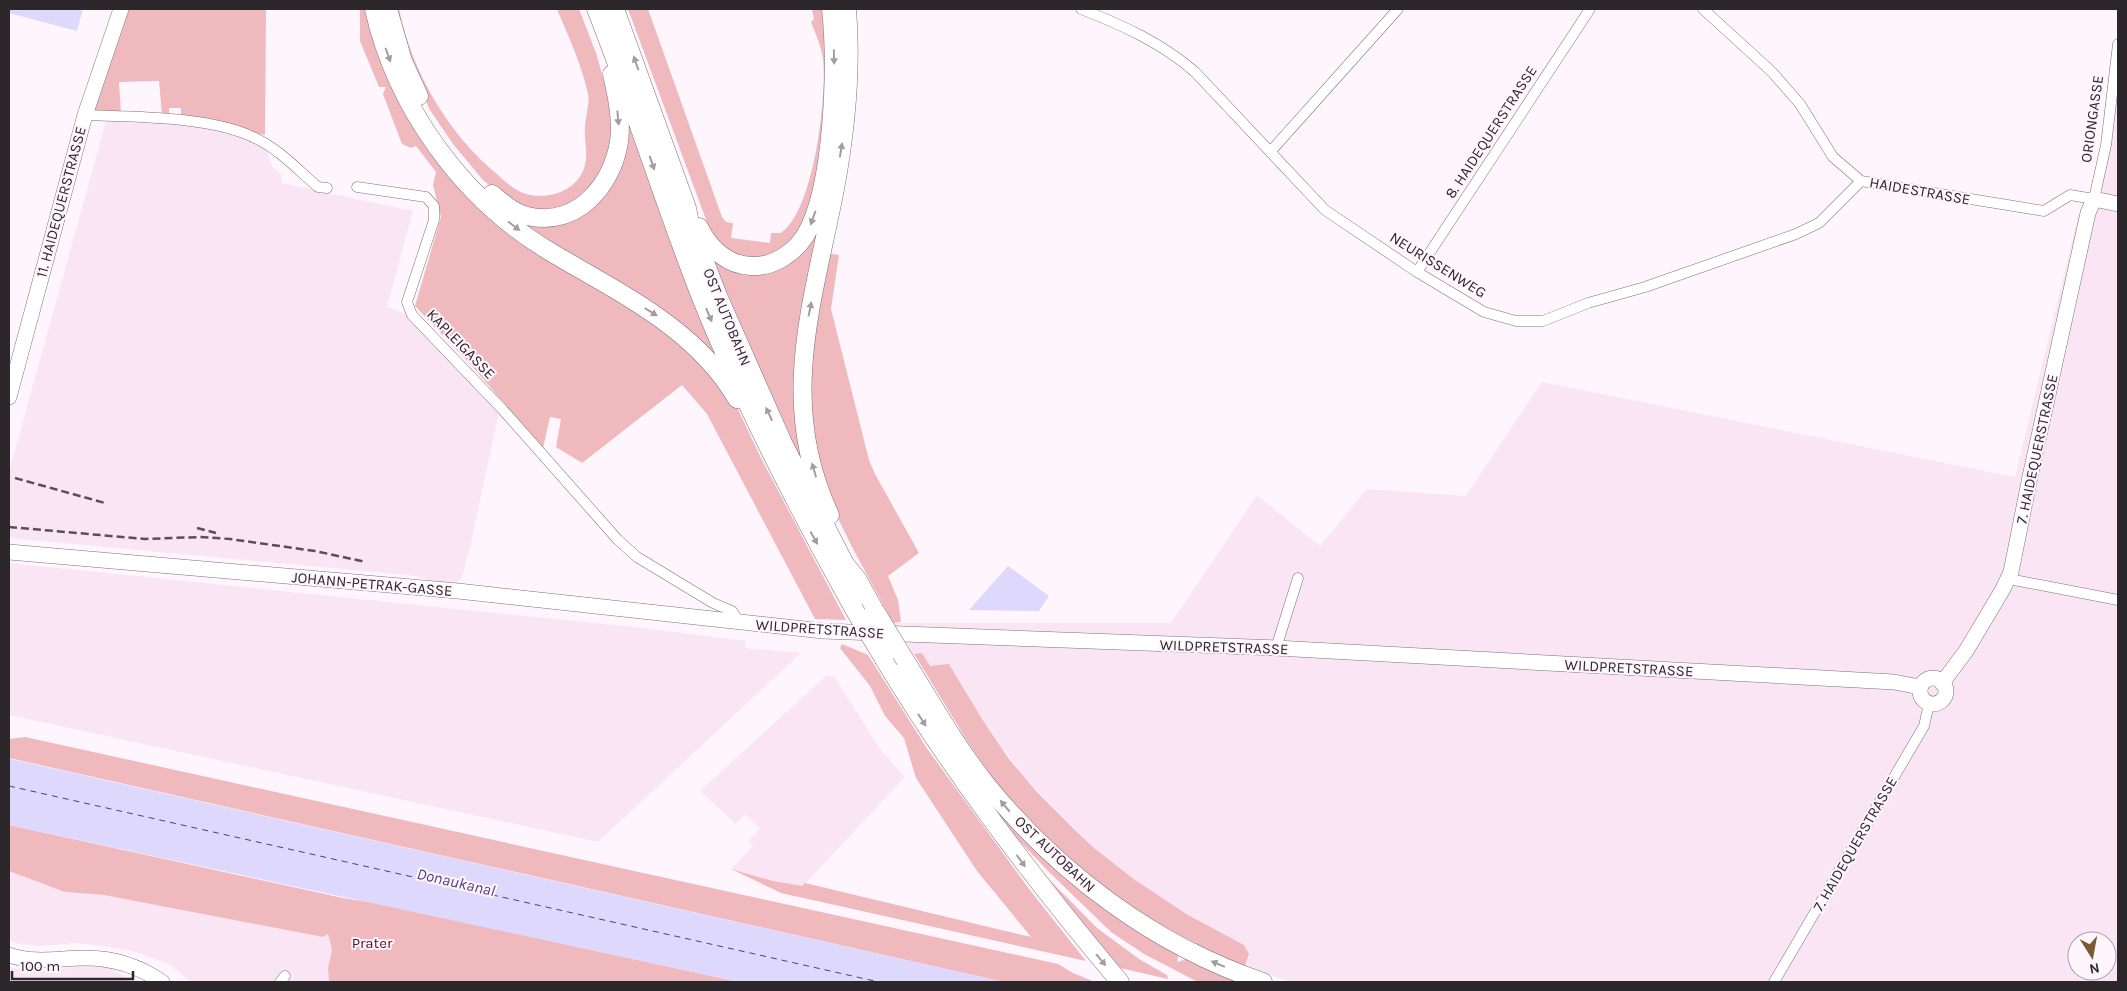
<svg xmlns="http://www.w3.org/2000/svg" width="2127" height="991" font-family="Karla,sans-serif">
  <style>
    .built { fill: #fae5f5; fill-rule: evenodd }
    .green { fill: #f0b9be }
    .water { fill: #ded8fc }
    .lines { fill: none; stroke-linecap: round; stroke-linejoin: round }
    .ferry { stroke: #4e3c81; stroke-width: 1; stroke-dasharray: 6 5; stroke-linecap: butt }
    .minor-casing { stroke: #7d717a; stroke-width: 11 }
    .primary-casing { stroke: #7d717a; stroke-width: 16 }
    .motorway-casing { stroke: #7d717a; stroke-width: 19 }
    .minor { stroke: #fff; stroke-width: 10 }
    .primary { stroke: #fff; stroke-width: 15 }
    .motorway { stroke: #fff; stroke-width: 18 }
    .rail { stroke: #575156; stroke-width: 2.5; stroke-dasharray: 8 4; stroke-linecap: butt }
    .motorway-bridge-casing { stroke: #7d717a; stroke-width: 19; stroke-linecap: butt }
    .motorway-bridge { stroke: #fff; stroke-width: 18 }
    .oneway { fill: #a09ea0 }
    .labels { text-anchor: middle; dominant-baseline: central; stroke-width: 4; stroke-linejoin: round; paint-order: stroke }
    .street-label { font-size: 15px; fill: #2c272b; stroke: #fff6fd }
    .park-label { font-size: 15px; fill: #5c0c21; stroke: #fff6fd }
    .water-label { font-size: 16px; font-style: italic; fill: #4e3c81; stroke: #fff6fd }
  </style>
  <rect width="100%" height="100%" fill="#fff6fd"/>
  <path class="built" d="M2118 76V982H1793L1789 980 1788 982H1290L1245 966 1249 957 1244 945 1188 915 1135 880 1094 848 1023 776 982 719 950 665 930 666 922 654H914L893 623H1171L1257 495 1320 546 1367 489 1466 496 1542 382 2015 477 2078 216 2094 199ZM2077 941H2107V971H2077Z
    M106 121 186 125 238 135 267 149 272 167 281 174 282 183 413 211 387 307 408 315 500 414 498 417 470 547 461 580H459L457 585 434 583 416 576 9 538V472Z
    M9 563 633 627 745 641V648L801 653 598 842 9 715Z
    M827 675 834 676 880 749 905 777 802 887 773 881 731 869 753 846 748 841 760 829 745 814 736 824 700 791Z
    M9 871 65 892 104 895 323 937 328 934 332 950 328 968 329 982H191L169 964 129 950 78 943 39 946 19 944 9 940Z
    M88 964 111 967 129 982H9V967L25 971H50Z"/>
  <path class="green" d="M126 9H266L265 135 181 118V108H169V117L162 115 159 81 119 82 121 113H98L94 109Z
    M360 9H369L450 171 674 332 736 405 761 458 846 620 815 619 707 414 682 385 582 463 556 447 561 419 550 417 543 448 470 364 415 306 441 217 433 185 436 172 416 146 411 148 402 144 383 94 386 87H379L360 41Z
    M377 9H383C390 38 400 68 413 95 438 142 497 236 560 219 576 215 592 207 602 194 615 177 624 152 623 130 623 122 620 111 621 104L670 242 720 366 676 325 528 233 475 187 437 142 410 96 387 45Z
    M392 9H399C412 72 448 134 498 175 507 183 515 191 526 194 552 201 584 188 586 158 587 148 584 138 585 128 585 118 590 104 588 94 582 65 568 36 557 9H579L596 53 606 88 612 115V139L608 156 598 182 567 208 531 211 509 201 483 180 453 144 430 110 413 74Z
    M628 9H648L722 217 726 222 733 223 731 238 770 243 771 233H781C814 211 827 97 823 59 821 45 816 35 811 22L814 19 812 9H827L825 137 805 224 790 245 771 256 746 258 724 250 711 233Z
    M841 111 805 310 810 480 759 374 712 258 756 269 808 236Z
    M827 253 839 255 831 309 869 460 875 474 919 553 888 576 898 600 901 622 893 623 852 547 833 508 820 474 807 385Z
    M842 644 868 655 928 750 1029 889 1086 961 781 893 731 869 773 881 802 886 805 883 1031 937 977 871 916 778 904 738 885 716 870 686 840 648Z
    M922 653 930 666 949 664 982 719 1009 759 1036 791 1075 830 1094 848 1135 880 1188 915 1244 945 1249 954 1245 966 1195 945 1196 943C1116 903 1041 842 987 770 961 733 938 692 914 654Z
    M924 706 988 795 1179 953 1177 962 1184 960 1187 957 1246 982H1199L1194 980 1144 954 1111 932 1050 873 1003 824Z
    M25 737 1058 964 1073 973 1095 982H1004L9 758V739Z
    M9 825 343 898 381 904 739 982H329L328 968 332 950 328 934 323 937 104 895 65 892 9 871Z
    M1027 857 1097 928 1139 959 1167 975 1168 979 1120 968Z"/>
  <path class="water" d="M9 9H83L77 31 9 13Z
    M1008 566 1049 596 1039 611 969 610Z
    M9 758 15 760 1004 982H739L9 825Z"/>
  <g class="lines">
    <path class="ferry" d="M9 786 879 982"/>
    <g class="minor-casing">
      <path id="minor" d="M1081 9C1122 25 1162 43 1195 72L1325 210 1417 272 1484 312 1516 321H1543L1588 303 1645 287 1796 234 1819 223 1861 181
        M1703 9 1772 72 1800 104 1833 157 1861 181 2044 211 2070 195 2094 199 2106 145 2118 44
        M85 115C135 117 211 116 255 138 279 149 299 171 318 187L327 188
        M1271 151 1398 9
        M357 187 426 197 434 206V220L407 302 412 315 503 410 618 540 637 557 713 603 732 611 736 617 735 623
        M1417 272 1590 9
        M2009 579 2118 600
        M1276 648 1298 578
        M280 982 285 976
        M1774 982 1924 726 1929 704"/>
    </g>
    <g class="primary-casing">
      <path id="primary" d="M9 397 85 115 121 9
        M9 552 458 591 823 631 1276 648 1894 682 1920 687
        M1920 691a13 13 0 1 1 26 0a13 13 0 1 1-26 0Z
        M1942 683 1966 651 2003 589 2011 572 2031 472 2088 213 2094 199 2118 204
        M9 955C35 964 59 958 86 958 113 958 140 967 162 982"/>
    </g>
    <g class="motorway-casing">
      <path id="motorway" d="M374 9C396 107 462 199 549 251 617 292 695 327 737 399
        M388 9 403 61 419 96
        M596 9C634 105 664 204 702 300 745 407 798 509 854 609
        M615 9 687 208 690 223 718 296 783 443 845 564 858 580 874 609
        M492 194C503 203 514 213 527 216 576 228 612 186 619 142 622 120 617 96 612 74
        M699 227C709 248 727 265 751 266 773 267 793 254 805 236 834 188 837 65 831 9
        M830 515C777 403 813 303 835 189 846 130 852 69 847 9
        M884 659C953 774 1034 880 1120 982
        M905 660C931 702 956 746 986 784 1058 873 1154 945 1263 982"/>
    </g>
    <use href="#minor" class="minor"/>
    <use href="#primary" class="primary"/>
    <use href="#motorway" class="motorway"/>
    <path class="rail" d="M15 478 105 503
      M9 527 145 539 200 537 230 539 315 551 366 562
      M197 528 216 533"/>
    <g class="motorway-bridge-casing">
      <path id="motorway-bridge" d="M854 609 884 659
        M874 609 905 660"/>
    </g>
    <use href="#motorway-bridge" class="motorway-bridge"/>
  </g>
  <defs><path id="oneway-solid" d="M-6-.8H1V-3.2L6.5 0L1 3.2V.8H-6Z" transform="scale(1.25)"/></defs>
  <g class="oneway">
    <use href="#oneway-solid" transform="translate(388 55) rotate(70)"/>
    <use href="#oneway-solid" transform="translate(834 57) rotate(89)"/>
    <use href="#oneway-solid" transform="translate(636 63) rotate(-109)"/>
    <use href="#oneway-solid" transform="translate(618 118) rotate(85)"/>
    <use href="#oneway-solid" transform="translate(841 150) rotate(-81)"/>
    <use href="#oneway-solid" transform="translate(652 163) rotate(71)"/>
    <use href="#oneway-solid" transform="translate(813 218) rotate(110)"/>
    <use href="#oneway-solid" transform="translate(514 226) rotate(37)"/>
    <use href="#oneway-solid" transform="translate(810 309) rotate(-79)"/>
    <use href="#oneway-solid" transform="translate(651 312) rotate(32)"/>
    <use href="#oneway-solid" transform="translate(709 315) rotate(67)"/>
    <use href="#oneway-solid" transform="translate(769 414) rotate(-115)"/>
    <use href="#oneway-solid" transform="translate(814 470) rotate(-106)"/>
    <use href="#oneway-solid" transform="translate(814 538) rotate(61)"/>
    <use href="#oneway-solid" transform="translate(922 720) rotate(57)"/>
    <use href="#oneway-solid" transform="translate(1005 806) rotate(-130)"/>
    <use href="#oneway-solid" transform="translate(1021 861) rotate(54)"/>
    <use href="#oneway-solid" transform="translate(1101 960) rotate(50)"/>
    <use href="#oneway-solid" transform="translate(1218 964) rotate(-157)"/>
  </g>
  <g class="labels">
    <g class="street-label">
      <text transform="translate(2092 119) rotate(-82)">ORIONGASSE</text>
      <text transform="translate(1491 132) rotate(-57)">8. HAIDEQUERSTRASSE</text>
      <text transform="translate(1920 191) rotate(10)">HAIDESTRASSE</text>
      <text transform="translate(61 202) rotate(-75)">11. HAIDEQUERSTRASSE</text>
      <text transform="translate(1438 265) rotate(32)">NEURISSENWEG</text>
      <text transform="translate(727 317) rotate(68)">OST AUTOBAHN</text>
      <text transform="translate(461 344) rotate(46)">KAPLEIGASSE</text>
      <text transform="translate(2037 449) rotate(-78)">7. HAIDEQUERSTRASSE</text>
      <text transform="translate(372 584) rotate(5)">JOHANN-PETRAK-GASSE</text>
      <text transform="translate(820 629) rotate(4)">WILDPRETSTRASSE</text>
      <text transform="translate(1224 647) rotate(2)">WILDPRETSTRASSE</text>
      <text transform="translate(1629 668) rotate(3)">WILDPRETSTRASSE</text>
      <text transform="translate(1855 844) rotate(-60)">7. HAIDEQUERSTRASSE</text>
      <text transform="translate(1055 854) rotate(43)">OST AUTOBAHN</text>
    </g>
    <g class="park-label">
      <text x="372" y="943">Prater</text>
    </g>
    <g class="water-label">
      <text transform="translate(456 882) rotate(13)">Donaukanal</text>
    </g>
  </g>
  <rect width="2127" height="991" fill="none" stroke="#2c272b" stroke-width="20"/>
  <g transform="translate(2092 956) rotate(169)"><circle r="24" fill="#fff6fd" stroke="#aba3a9"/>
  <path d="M0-4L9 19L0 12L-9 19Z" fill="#7a5a30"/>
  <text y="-8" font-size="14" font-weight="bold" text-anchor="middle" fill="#2c272b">N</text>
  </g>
  <path d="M12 971v8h121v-8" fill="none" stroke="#2c272b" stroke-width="2.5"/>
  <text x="20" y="971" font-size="15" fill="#2c272b" stroke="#fff6fd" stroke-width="4" paint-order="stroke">100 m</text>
</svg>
